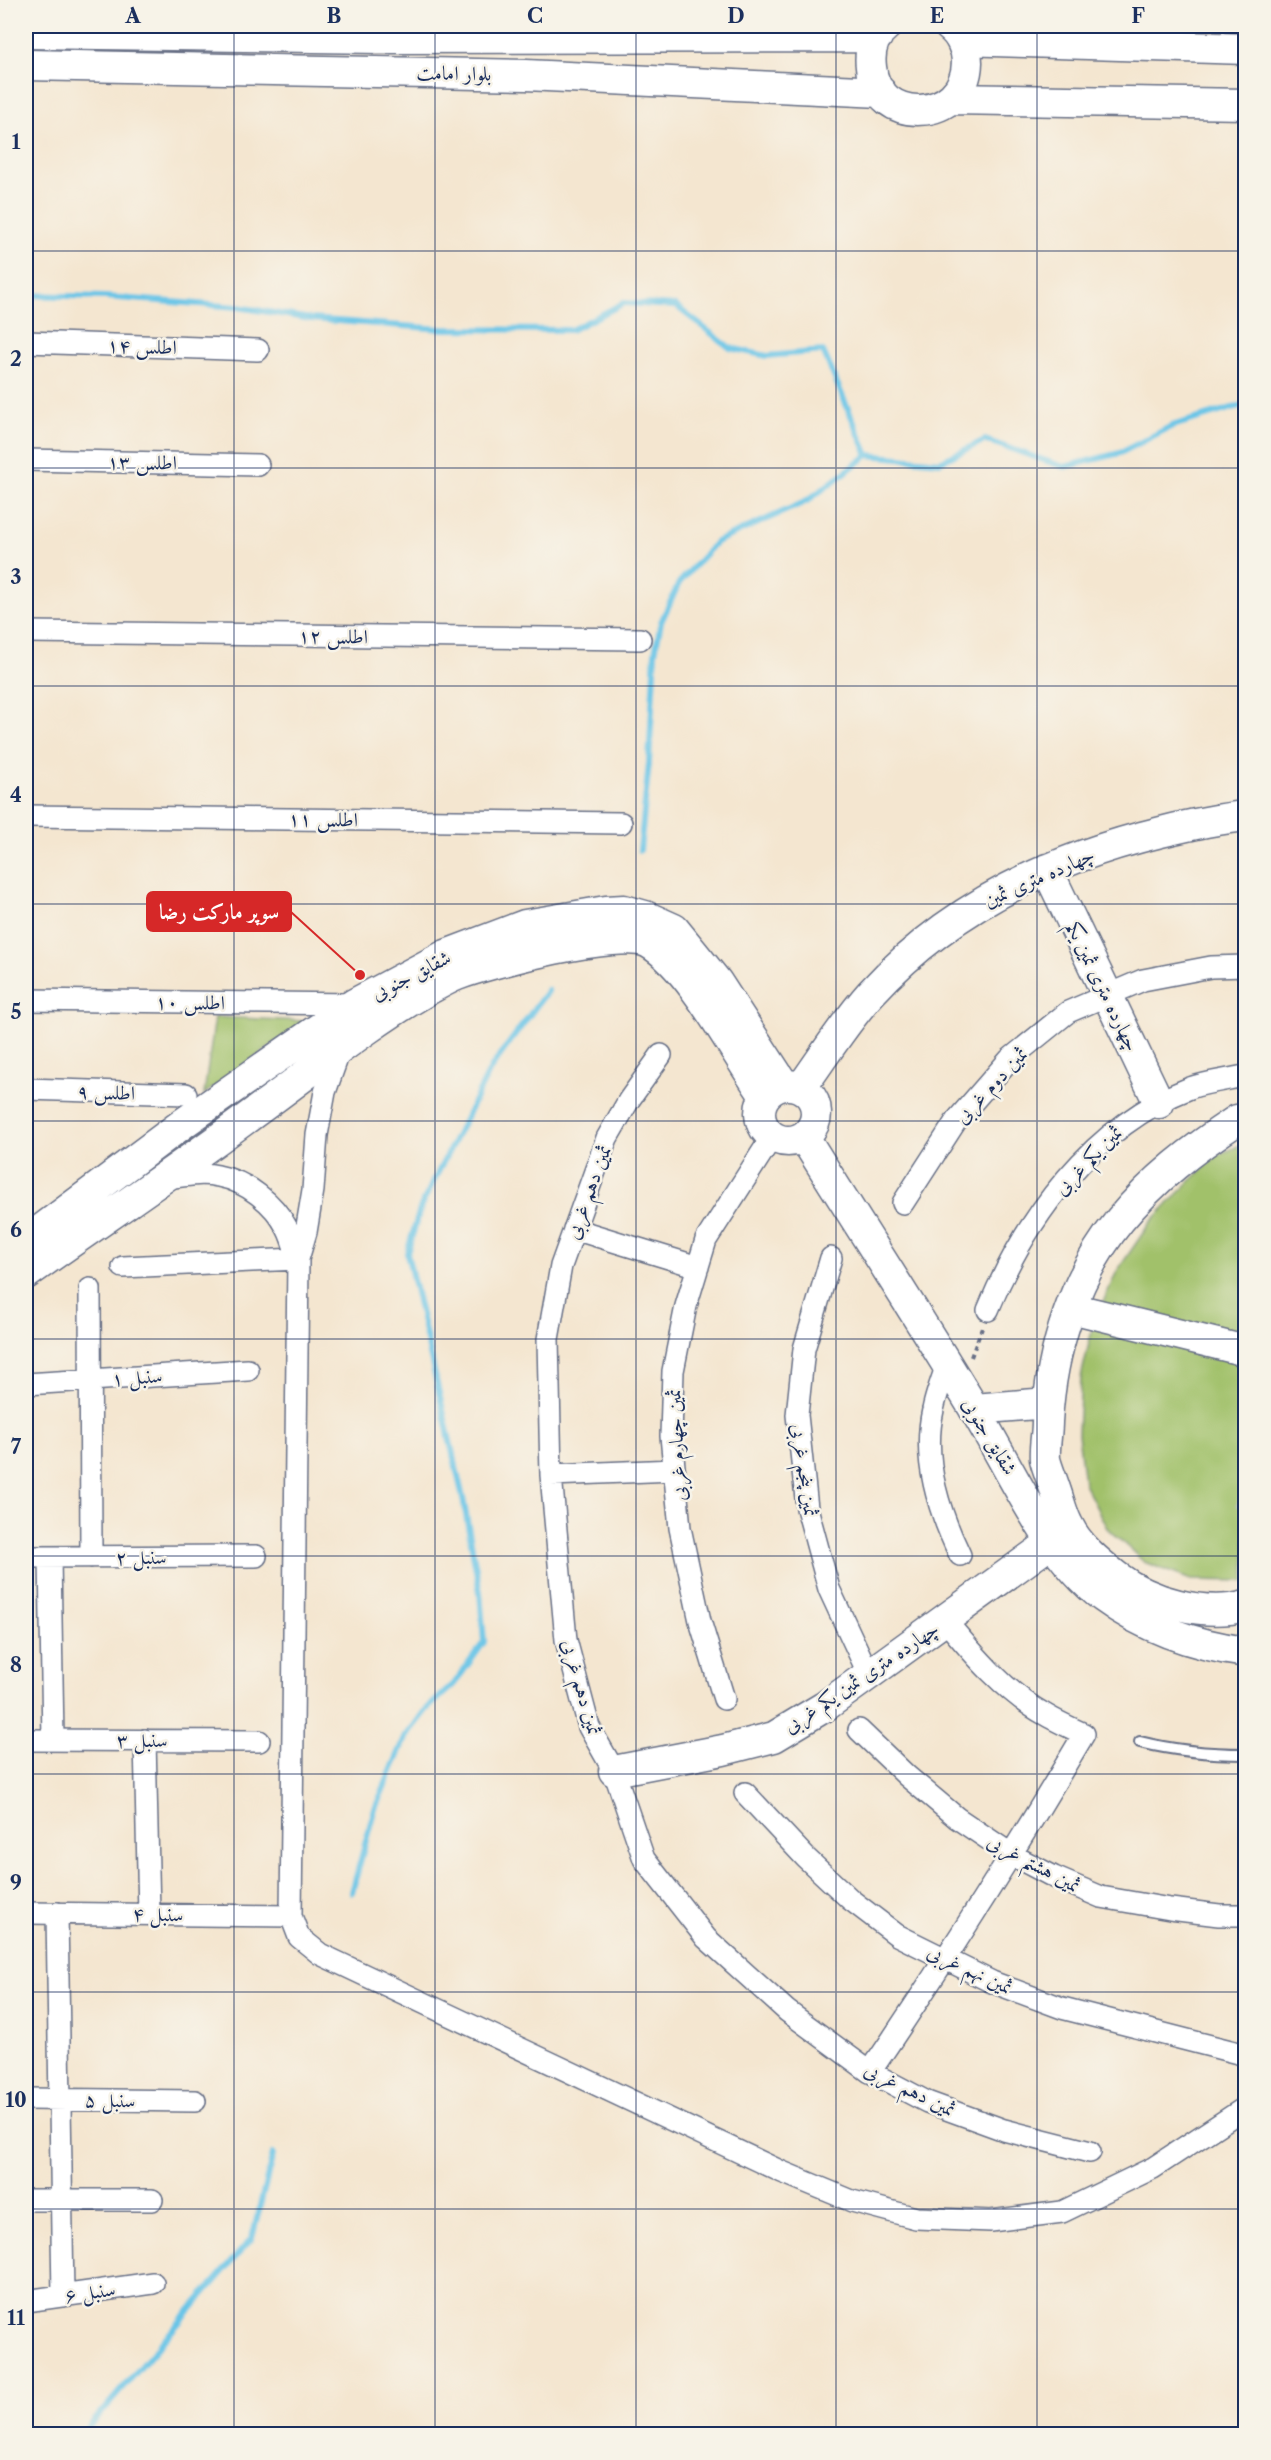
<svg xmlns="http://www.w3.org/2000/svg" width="1271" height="2460" font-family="'Libre Caslon Text',Amiri,serif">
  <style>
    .green { fill: #a1c16a; stroke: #5e7864; stroke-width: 1.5 }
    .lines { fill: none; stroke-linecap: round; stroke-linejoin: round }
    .stream { stroke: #69c5e7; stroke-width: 6 }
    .building { fill: #b4a9d9 }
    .lane-casing { stroke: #676f86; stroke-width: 14 }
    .street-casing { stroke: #676f86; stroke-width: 24 }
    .secondary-casing { stroke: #676f86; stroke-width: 33 }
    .path { stroke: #676f86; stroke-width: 4; stroke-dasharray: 4.5 4.5; stroke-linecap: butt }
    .lane { stroke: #fff; stroke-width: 10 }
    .street { stroke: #fff; stroke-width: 21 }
    .secondary { stroke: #fff; stroke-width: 30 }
    .grid { fill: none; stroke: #1b2f5e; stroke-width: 1.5; stroke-opacity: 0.55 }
    .labels { text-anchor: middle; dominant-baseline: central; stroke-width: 5; stroke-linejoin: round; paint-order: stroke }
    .street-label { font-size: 20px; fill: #1b2f5e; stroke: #f7f3e8 }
    .leader { fill: none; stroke: #d62828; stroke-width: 2 }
    .callout-dot { fill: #d62828; stroke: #f7f3e8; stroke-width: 2 }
    .callout { fill: #d62828; stroke: #d62828; stroke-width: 2 }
    .callout-label { font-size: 21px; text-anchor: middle; font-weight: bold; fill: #fff }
    .neatline { fill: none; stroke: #1b2f5e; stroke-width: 2 }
    .grid-label { font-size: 20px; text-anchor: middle; font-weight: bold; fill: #1b2f5e }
  </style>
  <rect width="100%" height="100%" fill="#f7f3e8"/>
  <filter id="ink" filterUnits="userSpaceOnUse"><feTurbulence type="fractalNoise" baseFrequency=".0167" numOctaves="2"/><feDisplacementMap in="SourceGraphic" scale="12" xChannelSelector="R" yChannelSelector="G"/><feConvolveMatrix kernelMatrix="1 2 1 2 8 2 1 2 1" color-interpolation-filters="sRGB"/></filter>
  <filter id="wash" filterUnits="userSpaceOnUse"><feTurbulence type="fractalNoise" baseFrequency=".008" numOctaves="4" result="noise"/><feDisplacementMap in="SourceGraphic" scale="24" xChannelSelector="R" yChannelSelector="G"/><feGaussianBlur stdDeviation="1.35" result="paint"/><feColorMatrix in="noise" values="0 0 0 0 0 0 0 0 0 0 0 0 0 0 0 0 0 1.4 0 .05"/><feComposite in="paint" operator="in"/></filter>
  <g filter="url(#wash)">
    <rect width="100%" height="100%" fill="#f4e6d0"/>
    <path class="green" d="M215 1017 306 1021 204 1094Z
      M1245 1143V1581L1191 1580 1144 1562 1107 1528 1084 1483 1078 1434 1081 1377 1094 1322 1117 1271 1149 1224 1188 1183 1218 1155Z"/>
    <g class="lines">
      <path class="stream" d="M26 295 105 297 238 307 311 319 442 329 571 330 624 303 676 306 730 348 767 356 823 351 868 455 940 462 985 440 1064 467 1120 453 1172 426 1246 404
        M640 850 649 763 655 652 661 622 679 583 716 542 807 501 868 455
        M352 1892 374 1811 406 1736 427 1709 454 1684 484 1642 480 1592 463 1498 407 1253 421 1206 491 1068 548 990
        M83 2434 252 2238 273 2154"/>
    </g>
    <g id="blocks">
      <path class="building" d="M1246 1472V1508L1237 1506Z"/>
    </g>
  </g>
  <g filter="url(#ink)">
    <use href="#blocks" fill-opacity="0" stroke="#676f86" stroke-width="1.5"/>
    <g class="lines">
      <g class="lane-casing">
        <path id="lane" d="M1140 1742C1176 1751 1209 1754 1246 1754"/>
      </g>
      <g class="street-casing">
        <path id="street" d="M26 342 258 350
          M26 460 258 465
          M26 632 640 639
          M26 816 621 823
          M26 1000 354 1004
          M340 1050 325 1092 317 1135 313 1190 306 1232 298 1259 291 1916 299 1937 320 1954 782 2172 852 2201 916 2218 991 2221 1062 2212 1153 2168 1246 2107
          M661 1055 629 1100 607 1138 561 1266 548 1339 551 1475 566 1640 589 1727 614 1771 644 1859 706 1938 787 2011 870 2072 927 2102 1004 2130 1090 2152
          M26 1089 186 1094
          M167 1178C184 1176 201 1172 218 1176 246 1181 274 1203 287 1228 292 1237 295 1249 298 1259
          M903 1203 956 1121 1010 1059 1068 1012 1143 980 1211 967 1246 966
          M574 1229 698 1267
          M831 1258 804 1349 797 1415 807 1508 829 1589 869 1675
          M123 1267 298 1259
          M90 1289 91 1557
          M988 1310C1026 1217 1093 1126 1190 1088 1207 1082 1226 1080 1244 1076
          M947 1365C942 1379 936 1395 933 1410 922 1458 939 1512 960 1555
          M26 1384 248 1370
          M551 1475 674 1470
          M26 1557 256 1556
          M50 1557 53 1740
          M724 1699 700 1621 680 1528 671 1436 673 1371 686 1306 706 1240 772 1137
          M859 1730 907 1776 957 1818 1012 1855 1054 1877 1101 1897 1170 1909 1219 1915H1246
          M26 1740 259 1741
          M145 1740 149 1914
          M745 1793 806 1858 851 1900 897 1935 992 1982 1062 2008 1246 2055
          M26 1913 291 1916
          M57 1913 63 2296
          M870 2072C945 1962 1016 1849 1084 1734 1071 1728 1058 1722 1046 1715 1007 1694 973 1654 945 1620
          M26 2099 195 2101
          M26 2200H152
          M26 2301 153 2283"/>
      </g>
      <g class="secondary-casing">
        <path id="secondary" d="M886 26C873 36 869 51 871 67 876 127 966 123 967 62 967 49 960 34 949 26
          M26 33 380 38 877 37
          M962 40 1246 49
          M26 65 526 75 881 92
          M950 99 1246 104
          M1047 869 1159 1103
          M760 1113a28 28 0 1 1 56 0a28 28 0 1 1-56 0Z
          M801 1088C824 1056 845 1022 871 993 949 908 1049 859 1161 832 1189 825 1216 819 1246 816
          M1246 1119 1237 1120C1193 1149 1154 1179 1120 1220 1074 1276 1051 1351 1047 1422 1047 1434 1044 1447 1045 1459 1047 1468 1052 1479 1055 1489 1059 1500 1062 1513 1067 1523 1077 1545 1098 1562 1116 1576 1150 1602 1204 1617 1246 1606
          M804 1137C860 1227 918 1316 973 1407 1010 1467 1046 1554 1103 1597 1145 1628 1194 1645 1246 1652
          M26 1241 185 1122 354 1004 446 955 525 925 606 911 624 910 645 916 674 929 717 982 784 1085
          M26 1274C102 1220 180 1168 255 1112 312 1071 367 1025 428 990 437 985 447 979 457 975 488 963 622 928 649 943 692 968 735 1054 765 1096
          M1071 1308 1246 1351
          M974 1409 1048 1403
          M614 1771 723 1750 774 1737 824 1707 1052 1542"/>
      </g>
      <path class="path" d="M971 1357 982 1328"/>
      <use href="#lane" class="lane"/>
      <use href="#street" class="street"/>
      <use href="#secondary" class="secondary"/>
    </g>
  </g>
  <path class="grid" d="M234 26V2434M435 26V2434M636 26V2434M836 26V2434M1037 26V2434M26 251H1246M26 468H1246M26 686H1246M26 904H1246M26 1121H1246M26 1339H1246M26 1556H1246M26 1774H1246M26 1992H1246M26 2209H1246"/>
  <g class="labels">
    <g class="street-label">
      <text transform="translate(454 73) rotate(1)">بلوار امامت</text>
      <text transform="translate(142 346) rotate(2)">اطلس ۱۴</text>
      <text transform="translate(142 462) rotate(1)">اطلس ۱۳</text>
      <text transform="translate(333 636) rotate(1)">اطلس ۱۲</text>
      <text transform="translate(323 819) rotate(1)">اطلس ۱۱</text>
      <text transform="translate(1039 877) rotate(-24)">چهارده متری ثمین</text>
      <text transform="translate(411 975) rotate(-27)">شقایق جنوبی</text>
      <text transform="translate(1103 986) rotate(64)">چهارده متری ثمین یکم</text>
      <text transform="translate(190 1002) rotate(1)">اطلس ۱۰</text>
      <text transform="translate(991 1085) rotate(-47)">ثمین دوم غربی</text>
      <text transform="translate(106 1092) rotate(2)">اطلس ۹</text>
      <text transform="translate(1088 1160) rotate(-46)">ثمین یکم غربی</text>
      <text transform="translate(588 1192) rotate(-70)">ثمین دهم غربی</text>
      <text transform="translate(137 1377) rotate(-4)">سنبل ۱</text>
      <text transform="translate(990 1436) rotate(59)">شقایق جنوبی</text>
      <text transform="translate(676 1445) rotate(-93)">ثمین چهارم غربی</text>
      <text transform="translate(805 1470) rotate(82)">ثمین پنجم غربی</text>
      <text x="141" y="1557">سنبل ۲</text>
      <text transform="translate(861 1677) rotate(-34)">چهارده متری ثمین یکم غربی</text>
      <text transform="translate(582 1687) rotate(74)">ثمین دهم غربی</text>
      <text x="142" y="1740">سنبل ۳</text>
      <text transform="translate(1034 1863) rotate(28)">ثمین هشتم غربی</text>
      <text transform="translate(158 1914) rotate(1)">سنبل ۴</text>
      <text transform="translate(970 1969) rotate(25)">ثمین نهم غربی</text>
      <text transform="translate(910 2089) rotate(26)">ثمین دهم غربی</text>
      <text transform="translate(110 2100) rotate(1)">سنبل ۵</text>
      <text transform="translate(90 2292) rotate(-8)">سنبل ۶</text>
    </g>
  </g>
  <path class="leader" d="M360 975L291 912"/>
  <circle class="callout-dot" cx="360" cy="975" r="6"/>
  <rect class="callout" x="147" y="892" width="144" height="39" rx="6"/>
  <g class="callout-label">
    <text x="219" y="919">سوپر مارکت رضا</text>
  </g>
  <rect width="1271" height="2460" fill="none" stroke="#f7f3e8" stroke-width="66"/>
  <rect x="33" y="33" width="1205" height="2394" class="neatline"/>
  <g class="grid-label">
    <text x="133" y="23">A</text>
    <text x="334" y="23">B</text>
    <text x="535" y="23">C</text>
    <text x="736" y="23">D</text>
    <text x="937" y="23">E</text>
    <text x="1138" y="23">F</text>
    <text x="16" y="149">1</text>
    <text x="16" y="366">2</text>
    <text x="16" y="584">3</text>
    <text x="16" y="802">4</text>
    <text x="16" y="1019">5</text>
    <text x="16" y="1237">6</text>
    <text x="16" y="1454">7</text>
    <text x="16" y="1672">8</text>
    <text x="16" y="1890">9</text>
    <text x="16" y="2107">10</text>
    <text x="16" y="2325">11</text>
  </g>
</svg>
